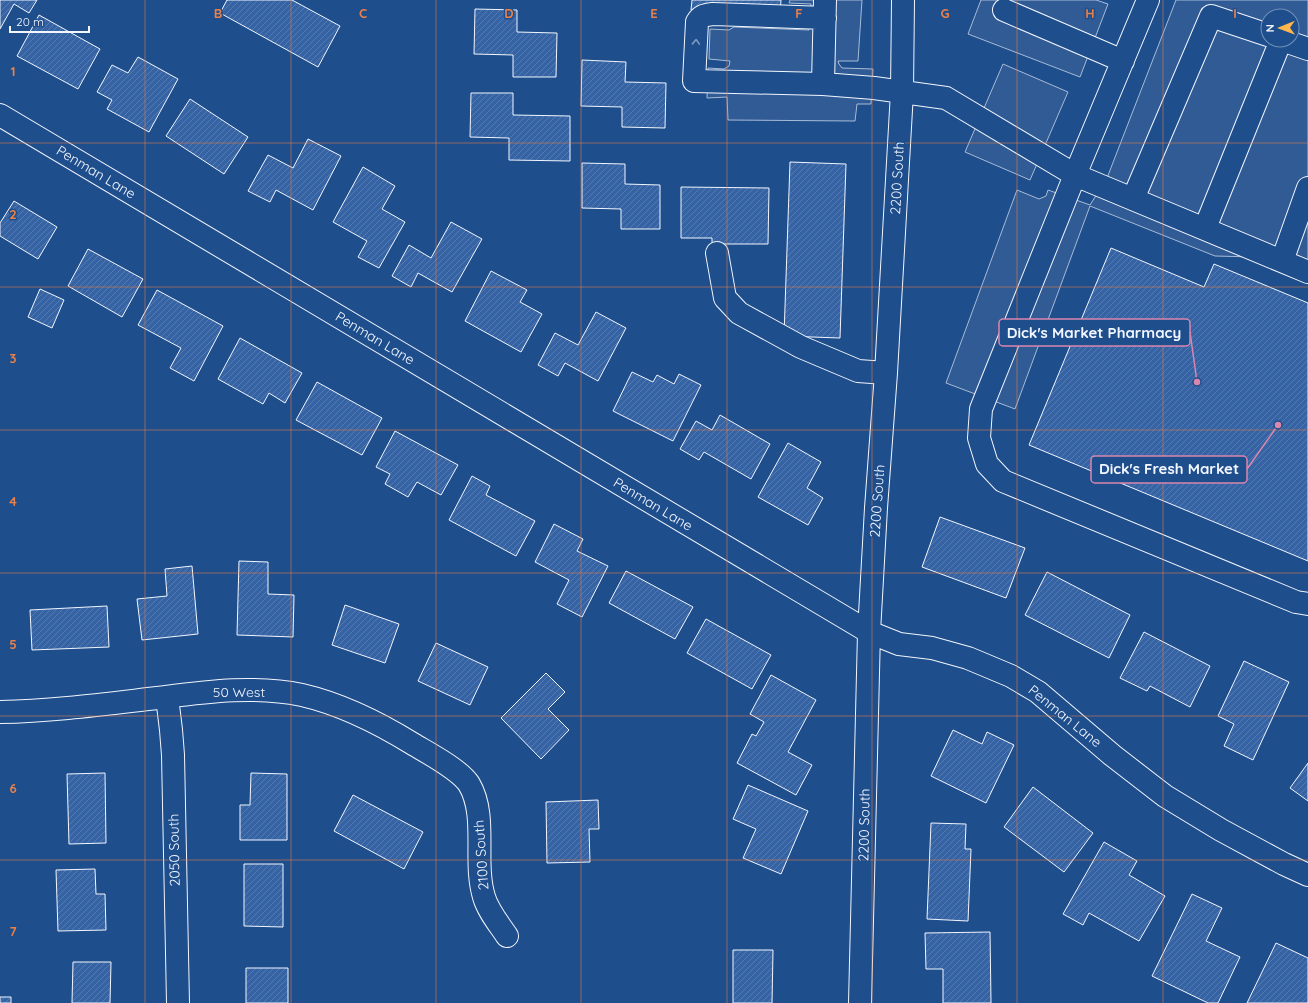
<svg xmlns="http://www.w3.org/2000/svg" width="1308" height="1003" font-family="Quicksand,sans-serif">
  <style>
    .built { fill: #305b95; stroke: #a8bbd7; fill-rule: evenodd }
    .building { fill: url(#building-hatch); stroke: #f2f6ff }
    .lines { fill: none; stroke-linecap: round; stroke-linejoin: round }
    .minor-casing { stroke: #f2f6ff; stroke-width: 24 }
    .minor { stroke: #1f4e8c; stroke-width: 22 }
    .oneway { stroke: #7e9ac0 }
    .grid { fill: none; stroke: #ea8049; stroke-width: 1; stroke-opacity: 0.55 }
    .labels { text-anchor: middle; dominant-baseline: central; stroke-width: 3; stroke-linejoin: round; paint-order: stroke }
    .street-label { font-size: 14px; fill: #f2f6ff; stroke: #1f4e8c }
    .grid-label { font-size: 13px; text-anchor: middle; font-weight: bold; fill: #ea8049; stroke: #1f4e8c; stroke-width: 3; stroke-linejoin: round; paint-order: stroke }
    .leader { fill: none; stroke: #da87ad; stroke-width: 1.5 }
    .callout-dot { fill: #da87ad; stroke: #1f4e8c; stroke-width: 1.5 }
    .callout { fill: #1f4e8c; stroke: #da87ad; stroke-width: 1.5 }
    .callout-label { font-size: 15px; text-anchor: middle; font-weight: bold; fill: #f2f6ff }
  </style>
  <defs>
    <pattern id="building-hatch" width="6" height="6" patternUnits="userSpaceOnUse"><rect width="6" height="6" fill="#3563a3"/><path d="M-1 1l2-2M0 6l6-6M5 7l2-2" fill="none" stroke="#537ab1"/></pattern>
  </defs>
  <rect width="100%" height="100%" fill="#1f4e8c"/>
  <path class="built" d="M790 0H862L858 61H838L839 64 842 68 873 69 871 104H857L855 121 728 120 727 97 707 98 708 68 724 69 729 66 730 61 709 59 710 29 729 30 734 27 809 30 811 4 789 3Z
    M981 0H1096L1108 4 1080 77 968 34Z
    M1176 0H1308V278L1255 257 1215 256 1090 206 1015 409 946 383 1017 190 1039 199 1046 196 1048 190 1090 205 1107 178ZM1268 16H1292V40H1268Z
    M1003 64 1068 92 1030 180 965 152Z"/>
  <path class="building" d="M0 0H37L29 13 14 4 0 29Z
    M227 0H292L340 26 318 67 220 13Z
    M692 0H781L780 13 691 10Z
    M475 9 517 10V32L557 33 556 77H513V55L474 54Z
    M39 15 100 49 78 89 17 56Z
    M138 57 178 79 149 132 107 109 112 100 97 92 112 65 128 73Z
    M582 60 626 62 625 82 666 83 665 128 622 127V107L581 106Z
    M471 93H513V115L570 116V161L509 160V138L470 137Z
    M190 99 248 137 224 174 166 136Z
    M308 139 341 156 313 210 276 190 270 202 248 191 268 155 293 168Z
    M790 162 846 164 840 338 784 336Z
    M582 163 625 164V184L660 185V229H621V209L582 208Z
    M363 167 395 186 382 209 405 222 379 268 358 257 367 241 333 222Z
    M681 187 769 188 768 244H712V238H681Z
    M14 201 57 227 38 259 0 236V223Z
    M451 222 482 239 452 292 418 273 411 287 392 276 409 245 431 258Z
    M1111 248 1204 287 1214 264 1308 303V561L1029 445Z
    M88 249 143 279 122 317 68 286Z
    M491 271 527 290 520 302 542 314 521 352 465 321Z
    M40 289 64 300 52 328 28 317Z
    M157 290 223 326 194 381 170 368 181 348 138 325Z
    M596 312 626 328 598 381 565 363 558 376 538 365 555 333 578 345Z
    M240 338 302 373 285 403 269 393 263 404 218 379Z
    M632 372 653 382 657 375 674 384 679 374 701 385 673 441 613 411Z
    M317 382 382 418 362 455 296 420Z
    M720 415 770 444 751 479 704 452 699 460 680 449 696 421 712 430Z
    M395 431 458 465 441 495 417 482 408 497 385 484 390 474 376 467Z
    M788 443 821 462 807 488 823 498 808 525 758 497Z
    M472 476 490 486 486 495 535 521 516 556 449 520Z
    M940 517 1025 548 1006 598 922 567Z
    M554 524 583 539 577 551 608 566 582 617 557 604 569 580 535 562Z
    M239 561 268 562V594L294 595 293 637 237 635Z
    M192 566 198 634 142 640 137 599 167 596 165 569Z
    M626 571 693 607 675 639 609 603Z
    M1047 572 1130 615 1109 658 1025 615Z
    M345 605 399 624 385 663 332 645Z
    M107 606 109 647 32 650 30 610Z
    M706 619 771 655 752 689 687 653Z
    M1144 632 1210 666 1190 707 1150 686 1147 691 1120 678Z
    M436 643 488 667 470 705 418 681Z
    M1244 661 1289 682 1253 760 1224 746 1234 724 1218 716Z
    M546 673 565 692 548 709 569 730 541 759 501 718Z
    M771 675 816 700 788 752 812 765 796 795 737 763 752 734 756 736 764 722 750 714Z
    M953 730 982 744 987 732 1014 745 986 803 931 776Z
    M1308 763V801L1290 788Z
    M105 773 106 843 69 844 67 774Z
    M251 773 287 774V840H240V805H250Z
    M748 785 808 811 781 874 743 858 756 829 733 819Z
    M1033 787 1093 833 1064 872 1004 827Z
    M353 795 423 832 404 869 334 831Z
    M598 800 599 829H589L590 862 547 863 546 802Z
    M931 823 966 824 965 849H971L968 921 927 919Z
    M1104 842 1137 861 1129 875 1165 896 1139 941 1089 913 1083 925 1063 914Z
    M244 864H283V927L244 926Z
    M95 869 96 894H105L106 930 58 931 56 870Z
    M1192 894 1222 908 1206 941 1240 957 1218 1003H1208L1152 976Z
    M990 932 991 1003H943V969H926L925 933Z
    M1276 943 1308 958V1003H1247Z
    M733 950H773L772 1003H733Z
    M73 962H111L110 1003H72Z
    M246 968H288V1003H246Z
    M0 997H11V1003H0Z"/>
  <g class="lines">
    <g class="minor-casing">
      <path id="minor" d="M825 0 823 84 874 88 946 98 1075 175 1308 272
        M1148 0 1075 175 981 409 979 438 987 464 1003 481 1296 602 1308 604
        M1004 10 1123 61
        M1282 40 1308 49
        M823 84 694 81 697 22C701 15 706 15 713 14L825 18
        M0 115 869 632 899 644 932 648 968 658 1011 676 1038 692 1112 755 1165 796 1221 830 1284 864 1308 875
        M1133 199 1211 16 1268 35
        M1205 228 1281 40
        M717 253 725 298 739 313 801 347 858 371 886 373
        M1282 261 1308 188
        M167 697 171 730 173 755 178 1003
        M0 712C53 711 105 704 157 698 205 692 254 685 302 695 341 704 379 723 413 744 428 753 459 769 469 784 488 816 473 861 484 897 488 911 499 924 507 936
        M860 1003 869 632 876 508 886 373 902 92 903 0"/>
    </g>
    <use href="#minor" class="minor"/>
  </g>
  <defs><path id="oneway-chevron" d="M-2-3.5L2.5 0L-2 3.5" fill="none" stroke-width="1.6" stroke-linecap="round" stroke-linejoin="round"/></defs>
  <use class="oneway" href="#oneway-chevron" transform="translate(696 42) rotate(-88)"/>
  <path class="grid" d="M145 0V1003M291 0V1003M436 0V1003M581 0V1003M727 0V1003M872 0V1003M1017 0V1003M1163 0V1003M0 143H1308M0 287H1308M0 430H1308M0 573H1308M0 716H1308M0 860H1308"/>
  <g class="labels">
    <g class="street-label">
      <text transform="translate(96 172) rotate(31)">Penman Lane</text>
      <text transform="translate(897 178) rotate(-87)">2200 South</text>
      <text transform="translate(375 338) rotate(31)">Penman Lane</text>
      <text transform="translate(877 501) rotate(-86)">2200 South</text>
      <text transform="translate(653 504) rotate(31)">Penman Lane</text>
      <text x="239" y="692">50 West</text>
      <text transform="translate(1065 716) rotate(39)">Penman Lane</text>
      <text transform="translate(864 825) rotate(-89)">2200 South</text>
      <text transform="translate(174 850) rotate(-91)">2050 South</text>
      <text transform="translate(481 855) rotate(-94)">2100 South</text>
    </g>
  </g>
  <g class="grid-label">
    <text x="218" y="18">B</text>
    <text x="363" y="18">C</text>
    <text x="509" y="18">D</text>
    <text x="654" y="18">E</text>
    <text x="799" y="18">F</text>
    <text x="945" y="18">G</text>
    <text x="1090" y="18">H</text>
    <text x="1235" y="18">I</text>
    <text x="13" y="76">1</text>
    <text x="13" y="219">2</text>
    <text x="13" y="363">3</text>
    <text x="13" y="506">4</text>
    <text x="13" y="649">5</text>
    <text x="13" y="793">6</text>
    <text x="13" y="936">7</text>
  </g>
  <path class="leader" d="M1197 382L1190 332M1278 425L1247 469"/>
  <g class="callout-dot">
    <circle cx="1197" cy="382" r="4"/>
    <circle cx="1278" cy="425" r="4"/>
  </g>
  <g class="callout">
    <rect x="999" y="319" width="191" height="27" rx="4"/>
    <rect x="1091" y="456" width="156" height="27" rx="4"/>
  </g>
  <g class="callout-label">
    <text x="1094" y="338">Dick's Market Pharmacy</text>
    <text x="1169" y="474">Dick's Fresh Market</text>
  </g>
  <g transform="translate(1280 28) rotate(269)"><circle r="19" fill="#1f4e8c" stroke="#7391ba"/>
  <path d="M0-3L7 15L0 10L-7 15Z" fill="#ffb74d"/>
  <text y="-6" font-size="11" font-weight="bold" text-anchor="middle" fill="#f2f6ff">N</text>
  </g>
  <path d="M10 26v6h79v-6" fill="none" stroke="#f2f6ff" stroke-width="2"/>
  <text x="16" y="26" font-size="12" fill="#f2f6ff" stroke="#1f4e8c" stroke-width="3" paint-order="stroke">20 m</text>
</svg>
